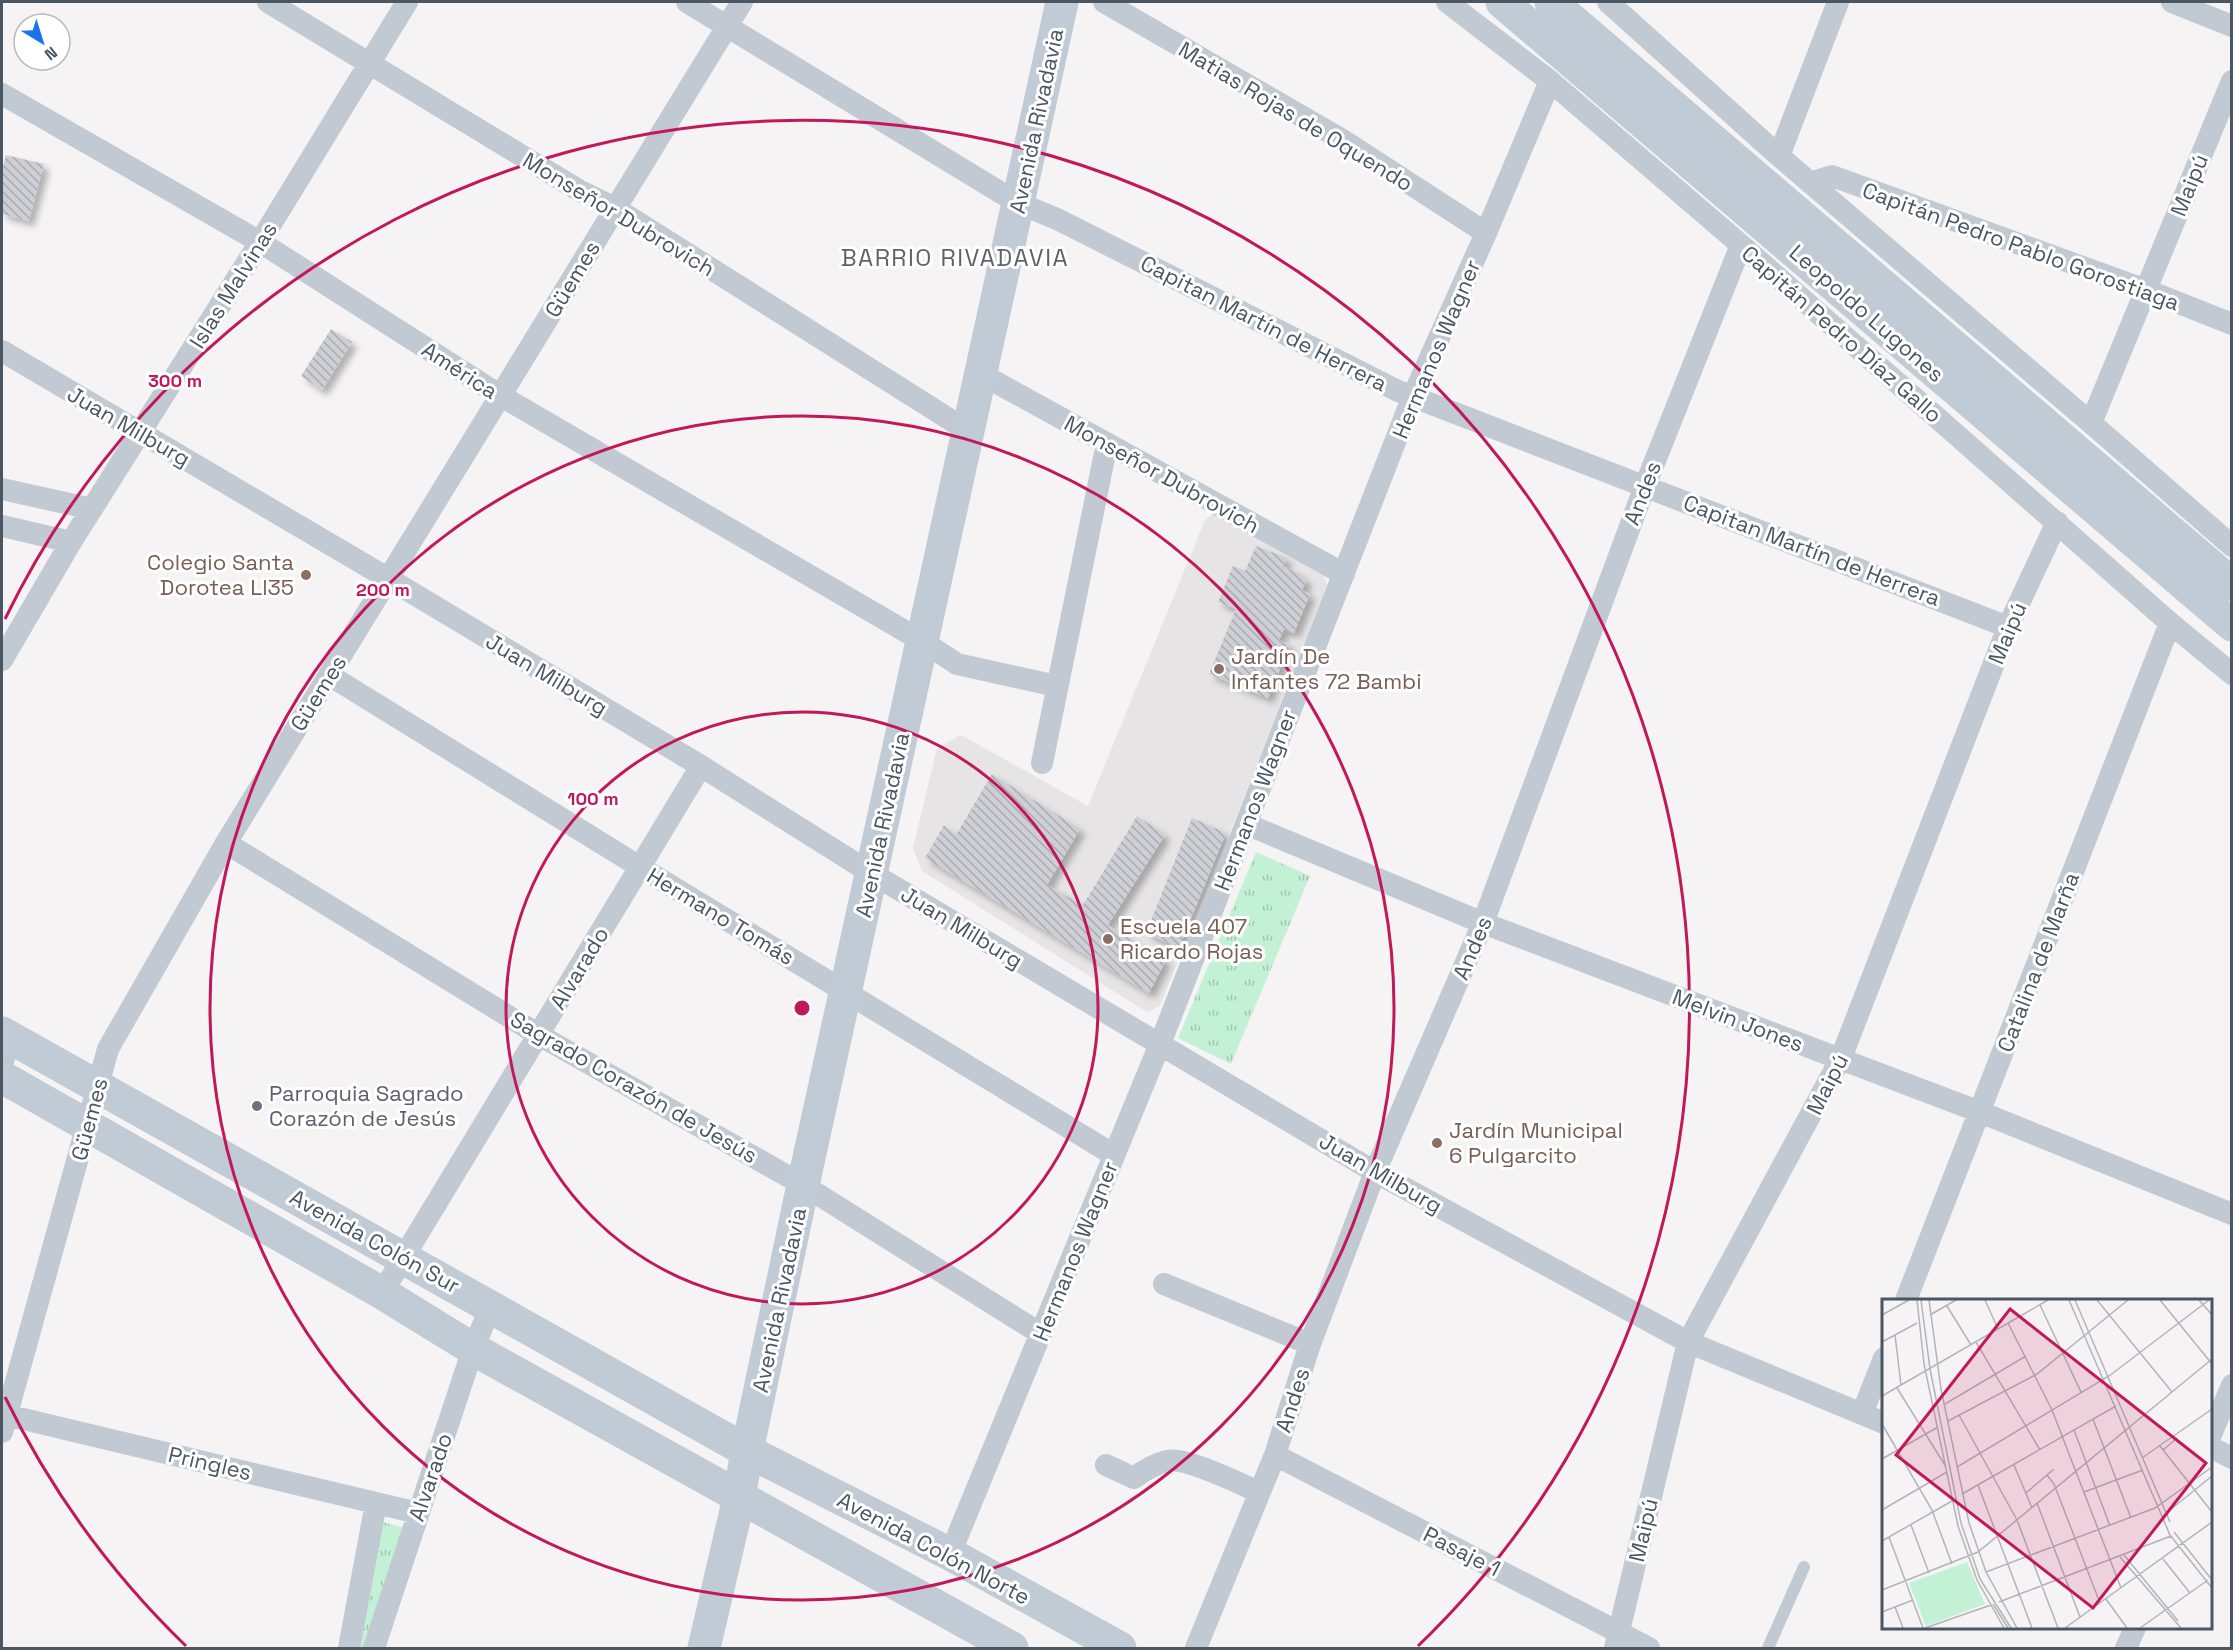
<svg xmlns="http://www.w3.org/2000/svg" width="2233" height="1650" font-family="'Space Grotesk',sans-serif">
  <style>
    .education { fill: #e6e4e5 }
    .park { fill: url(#park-tufts) }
    .building { fill: url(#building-back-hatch); filter: url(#shadow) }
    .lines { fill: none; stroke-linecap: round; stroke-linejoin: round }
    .service { stroke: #c1cad2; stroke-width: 12 }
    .minor { stroke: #c1cad2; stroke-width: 22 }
    .secondary { stroke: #c1cbd6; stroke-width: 33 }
    .ring { fill: none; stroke: #c2185b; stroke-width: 3 }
    .education-dot { fill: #8d6e63; stroke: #fff; stroke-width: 2 }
    .worship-dot { fill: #6b7280; stroke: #fff; stroke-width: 2 }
    .labels { text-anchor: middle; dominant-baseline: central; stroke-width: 6; stroke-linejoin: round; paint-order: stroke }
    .street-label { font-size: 22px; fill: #4a5661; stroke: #fff }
    .education-label { font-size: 22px; fill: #785e54; stroke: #fff; text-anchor: start }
    .worship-label { font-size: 22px; fill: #5b616d; stroke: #fff; text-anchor: start }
    .neighbourhood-label { font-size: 24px; letter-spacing: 1.5px; fill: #5f6368; stroke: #fff }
    .inset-road { fill: none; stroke: #b1b4b9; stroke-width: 1.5 }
    .view { fill: #c2185b; fill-opacity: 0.15; stroke: #c2185b; stroke-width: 3 }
    .inset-edge { fill: none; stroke: #4a5661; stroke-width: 3 }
    .centre { fill: #c2185b; stroke: #fff; stroke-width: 3 }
    .ring-label { font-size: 18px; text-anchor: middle; font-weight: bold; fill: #c2185b; stroke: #fff; stroke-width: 6; stroke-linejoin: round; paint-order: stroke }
  </style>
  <defs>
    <pattern id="park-tufts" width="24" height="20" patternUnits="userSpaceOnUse" patternTransform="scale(1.5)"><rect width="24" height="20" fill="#c3f1d5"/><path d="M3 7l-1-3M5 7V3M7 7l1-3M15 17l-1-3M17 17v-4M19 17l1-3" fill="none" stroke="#a0c6b0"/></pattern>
    <pattern id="building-back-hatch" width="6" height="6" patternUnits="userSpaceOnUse" patternTransform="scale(1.5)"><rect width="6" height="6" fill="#cdcfd5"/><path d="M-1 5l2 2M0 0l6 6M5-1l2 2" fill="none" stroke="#a8abb0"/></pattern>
    <filter id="shadow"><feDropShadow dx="5.5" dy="5.5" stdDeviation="3" flood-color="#0004"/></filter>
  </defs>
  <rect width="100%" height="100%" fill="#f5f3f3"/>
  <path class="education" d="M1214 513 1323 573 1328 588 1160 1006 1147 1012 922 871 913 848 937 748 961 735 1088 806 1205 520Z"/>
  <path class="park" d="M1256 852 1310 876 1231 1064 1178 1038Z
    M383 1522 405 1528 364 1648H357Z"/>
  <path class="building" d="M6 155 44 164 29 221 2 214V171Z
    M331 329 352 342 322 390 301 376Z
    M1256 546 1287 558 1283 566 1300 573 1299 576 1307 579 1302 590 1310 594 1294 633 1284 629 1279 640 1290 645 1268 698 1209 674 1236 609 1218 602 1233 566 1245 571Z
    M992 774 1080 829 1047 885 1083 905 1137 816 1165 835 1108 925 1166 960 1149 993 925 858 944 825 956 835Z
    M1192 818 1226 833 1179 948 1146 933Z"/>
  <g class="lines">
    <path class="service" d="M1768 1648 1804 1567"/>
    <path class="minor" d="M268 2 580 191 615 208 968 431
      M687 2 1018 203 1057 219 1398 391 2008 627
      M1104 2 1341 139 1486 233
      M1447 2 1550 81 1741 245 2170 623 2232 674
      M1608 2 1779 156 2091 423 2232 546
      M2172 2 2232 26
      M2 94 260 242 501 396 922 641 957 664 1057 686
      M1779 156 1838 2
      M1810 183 1832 176 2146 290 2232 324
      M2 351 389 579 701 766 871 873 1375 1172 1688 1342 1884 1423
      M981 374 1344 574
      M2091 423 2232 81
      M2 489 92 509
      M2 526 71 542
      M2 660 71 542 260 242 407 2
      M329 675 640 867 1114 1155
      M1042 763 1107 443
      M1246 824 1483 923 1980 1112 2232 1214
      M226 843 539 1035 803 1185 1041 1334
      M2 1066 9 1037
      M1164 1284 1310 1344
      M382 1293 701 766
      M1906 1300 2170 623
      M2 1414 418 1513
      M1862 1414 1884 1358
      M2 1432 108 1049 226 843 742 2
      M2210 1437 2232 1385
      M2210 1447 2232 1458
      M1275 1455 1649 1648
      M1106 1465 1134 1478C1143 1471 1155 1464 1167 1461 1185 1456 1240 1484 1259 1492
      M950 1554 1160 1044 1413 396 1486 233 1550 81
      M349 1648 376 1503
      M374 1648 473 1349 491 1306
      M1196 1648 1275 1455 1310 1344 1375 1172 1483 923 1645 486 1741 245
      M1615 1648 1688 1342 1841 1058 2008 627 2057 522
      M2126 1648 2135 1628"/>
    <path class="secondary" d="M1502 2 2232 625
      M1551 2 2232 584
      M2 1033 747 1451 950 1554 1120 1648
      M2 1077 382 1293 473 1349 1012 1648
      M704 1648 739 1498 747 1451 803 1185 1062 2"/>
  </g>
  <g class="ring">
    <circle cx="802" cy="1008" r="296"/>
    <circle cx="802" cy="1008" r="592"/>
    <path d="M186 1646A887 887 0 0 1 5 1397M5 619A887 887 0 1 1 1418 1646"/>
  </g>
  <g class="education-dot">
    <circle cx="306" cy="575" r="6"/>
    <circle cx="1219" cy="669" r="6"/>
    <circle cx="1108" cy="939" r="6"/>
    <circle cx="1437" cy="1143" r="6"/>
  </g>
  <circle class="worship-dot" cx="257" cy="1106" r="6"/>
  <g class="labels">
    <g class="street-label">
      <text transform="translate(1296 116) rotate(31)">Matias Rojas de Oquendo</text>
      <text transform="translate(1036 121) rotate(-78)">Avenida Rivadavia</text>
      <text transform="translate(2189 185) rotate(-68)">Maipú</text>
      <text transform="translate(619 214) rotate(31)">Monseñor Dubrovich</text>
      <text transform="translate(2021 246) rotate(20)">Capitán Pedro Pablo Gorostiaga</text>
      <text transform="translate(572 279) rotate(-59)">Güemes</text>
      <text transform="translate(233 285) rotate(-58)">Islas Malvinas</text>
      <text transform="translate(1867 313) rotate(41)">Leopoldo Lugones</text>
      <text transform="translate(1264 323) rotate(27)">Capitan Martín de Herrera</text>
      <text transform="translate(1842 334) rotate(41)">Capitán Pedro Díaz Gallo</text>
      <text transform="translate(1436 349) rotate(-67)">Hermanos Wagner</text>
      <text transform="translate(460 370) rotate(33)">América</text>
      <text transform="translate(129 426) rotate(30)">Juan Milburg</text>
      <text transform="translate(1162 474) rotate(29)">Monseñor Dubrovich</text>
      <text transform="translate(1642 493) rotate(-69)">Andes</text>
      <text transform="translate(1812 550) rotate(21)">Capitan Martín de Herrera</text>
      <text transform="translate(2007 633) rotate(-67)">Maipú</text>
      <text transform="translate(547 674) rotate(31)">Juan Milburg</text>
      <text transform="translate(318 693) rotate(-58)">Güemes</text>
      <text transform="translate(1255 800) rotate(-69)">Hermanos Wagner</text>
      <text transform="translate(882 825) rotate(-78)">Avenida Rivadavia</text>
      <text transform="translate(721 916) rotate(31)">Hermano Tomás</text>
      <text transform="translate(962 927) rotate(31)">Juan Milburg</text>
      <text transform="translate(1472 948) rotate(-67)">Andes</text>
      <text transform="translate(2038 962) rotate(-69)">Catalina de Marña</text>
      <text transform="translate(579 968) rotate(-59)">Alvarado</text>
      <text transform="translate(1738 1020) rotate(21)">Melvin Jones</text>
      <text transform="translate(1827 1084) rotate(-63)">Maipú</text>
      <text transform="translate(634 1087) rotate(30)">Sagrado Corazón de Jesús</text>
      <text transform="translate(89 1119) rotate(-75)">Güemes</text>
      <text transform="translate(1381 1173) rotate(30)">Juan Milburg</text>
      <text transform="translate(375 1241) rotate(29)">Avenida Colón Sur</text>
      <text transform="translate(1075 1251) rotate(-68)">Hermanos Wagner</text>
      <text transform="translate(779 1300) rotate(-78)">Avenida Rivadavia</text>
      <text transform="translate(1292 1400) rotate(-72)">Andes</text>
      <text transform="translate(210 1463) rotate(13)">Pringles</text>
      <text transform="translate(430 1477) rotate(-71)">Alvarado</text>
      <text transform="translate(1643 1530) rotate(-77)">Maipú</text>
      <text transform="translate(934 1548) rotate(28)">Avenida Colón Norte</text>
      <text transform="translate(1462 1551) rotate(27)">Pasaje 1</text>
    </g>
    <g class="education-label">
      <text x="294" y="562" text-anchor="end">Colegio Santa<tspan x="294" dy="25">Dorotea Ll35</tspan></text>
      <text x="1231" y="656">Jardín De<tspan x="1231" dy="25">Infantes 72 Bambi</tspan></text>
      <text x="1120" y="926">Escuela 407<tspan x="1120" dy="25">Ricardo Rojas</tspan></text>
      <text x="1449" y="1130">Jardín Municipal<tspan x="1449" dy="25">6 Pulgarcito</tspan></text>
    </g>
    <g class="worship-label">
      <text x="269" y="1093">Parroquia Sagrado<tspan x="269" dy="25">Corazón de Jesús</tspan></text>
    </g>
    <g class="neighbourhood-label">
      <text x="955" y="257">BARRIO RIVADAVIA</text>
    </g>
  </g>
  <g transform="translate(1882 1299)">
    <rect width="330" height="330" fill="#f5f3f3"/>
    <path d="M85 263 103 305 44 327 27 284Z" fill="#c3f1d5"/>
    <path class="inset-road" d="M35 1 42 65 76 227 95 281 122 329M39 1 48 70 79 224 98 280 129 329M47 1 59 90 87 224 104 273 135 329M103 1 116 30M187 1 288 236 330 289M193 1 288 223M215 1 290 93M278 1 330 65M317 1 330 16M158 6 199 93M65 7 89 46M0 16 27 1M48 16 74 1M126 24 170 111 239 289M13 36 19 86M0 43 35 24M94 43 158 151M15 89 64 168M0 97 166 1M63 105 144 57M77 116 135 221 176 329M211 120 249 219M66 122 155 75 246 1M0 125 50 211 70 265M192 131 228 227M278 147 330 213M281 151 295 139M260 159 330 110M0 160 56 128M132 166 150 209M75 168 227 77 327 1M165 176 172 185 218 304M96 186 150 329M202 193 261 171M144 194 172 170M80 195 234 107M155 204 198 318M0 211 65 173M283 215 330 177M29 226 47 274M292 233 330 281M7 238 41 329M0 242 70 202M242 256 296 322M238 258 299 329M281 260 308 294M104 273 273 209 330 168M0 291 96 253 330 60M224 300 245 329M117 303 289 237M111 305 126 329M13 308 21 329M0 313 31 301M43 329 109 306M183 329 330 223M258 329 326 281"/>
    <path class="view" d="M128 10 324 164 211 309 14 156Z"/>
    <rect width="330" height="330" class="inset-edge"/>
  </g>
  <circle cx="802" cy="1008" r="9" class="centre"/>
  <g class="ring-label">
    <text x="175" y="387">300 m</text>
    <text x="383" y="596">200 m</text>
    <text x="593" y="805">100 m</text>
  </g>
  <rect width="2233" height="1650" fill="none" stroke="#4a5661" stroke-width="6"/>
  <g transform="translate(42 42) rotate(142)"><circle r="28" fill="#ffffff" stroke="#b7bbc0" stroke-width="1.5"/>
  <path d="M0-4.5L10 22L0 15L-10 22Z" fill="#1a73e8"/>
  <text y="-9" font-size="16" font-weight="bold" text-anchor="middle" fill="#4a5661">N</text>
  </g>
</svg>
